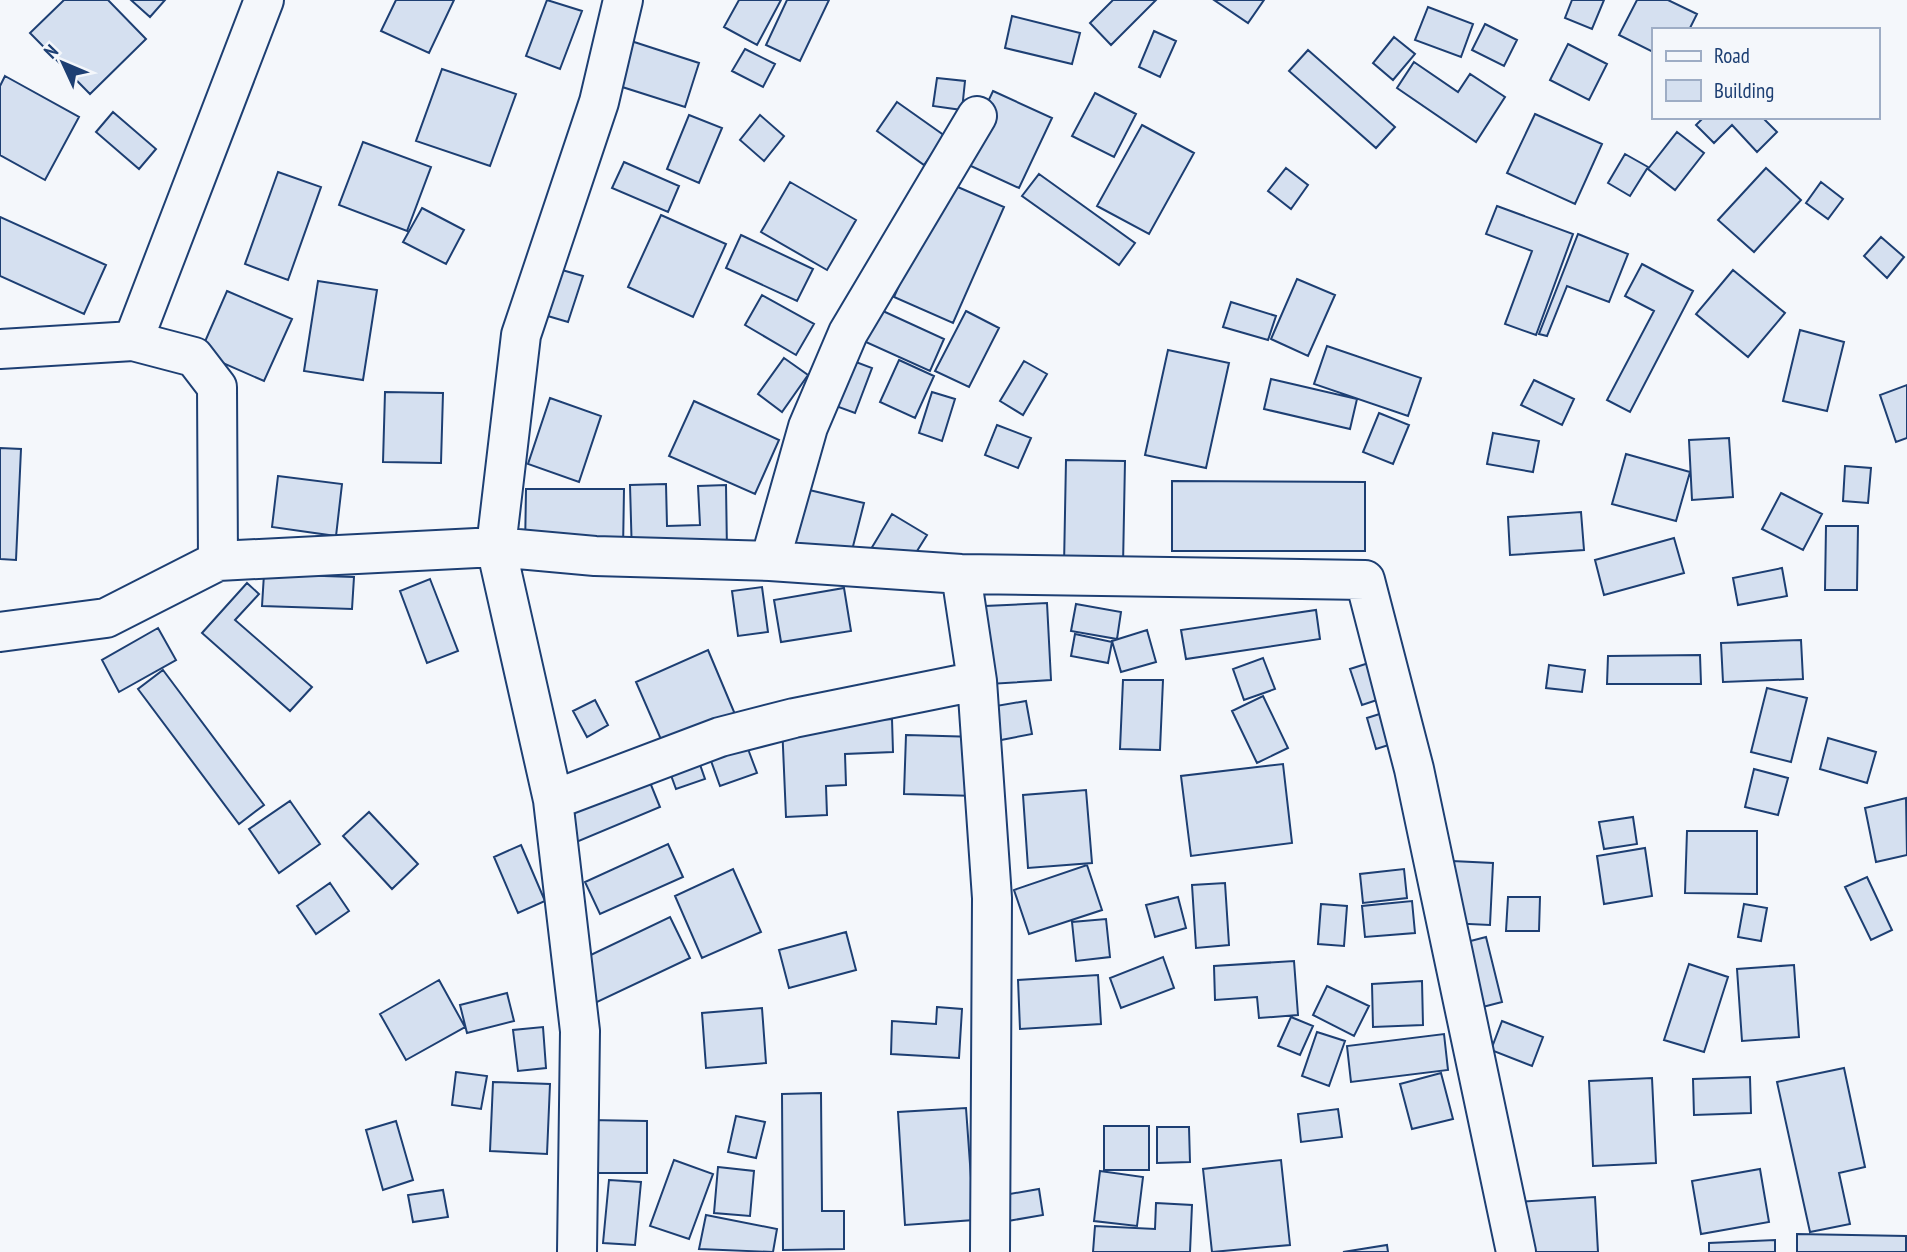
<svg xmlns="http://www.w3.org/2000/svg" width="1907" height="1252" font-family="'PT Sans Narrow',sans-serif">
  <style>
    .building { fill: #d5e0f0; stroke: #1d3f73; stroke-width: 2 }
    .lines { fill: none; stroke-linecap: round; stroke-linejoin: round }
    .minor-casing { stroke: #1d3f73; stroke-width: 42 }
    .minor { stroke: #f4f7fb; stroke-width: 38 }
  </style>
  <rect width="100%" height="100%" fill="#f4f7fb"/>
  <path class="building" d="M64 0H108L146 39 90 94 30 33Z
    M131 0H165L150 17Z
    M396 0H454L429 53 381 31Z
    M547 0 582 11 560 69 526 56Z
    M739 0H781L757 45 724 27Z
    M787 0H829L800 61 766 45Z
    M1113 0H1156L1111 45 1090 23Z
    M1214 0H1264L1248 23Z
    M1572 0H1604L1592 29 1565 18Z
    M1637 0H1668L1697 14 1689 30H1653V52L1619 35Z
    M1428 7 1473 24 1461 57 1415 40Z
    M1012 16 1080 33 1072 64 1005 48Z
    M1485 24 1517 40 1504 66 1472 50Z
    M1154 31 1176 41 1160 77 1139 67Z
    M1394 37 1415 54 1393 80 1373 63Z
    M631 41 699 63 685 107 616 85Z
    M1568 44 1607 64 1589 100 1550 80Z
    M745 49 775 64 763 87 732 71Z
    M1308 50 1395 127 1376 148 1289 71Z
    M1414 62 1458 92 1470 74 1505 97 1476 142 1397 88Z
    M442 69 516 94 490 166 416 141Z
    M5 76 79 117 45 180 0 155V86Z
    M937 78 965 81 962 110 933 106Z
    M993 91 1052 118 1019 188 960 161Z
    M1095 93 1136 114 1114 157 1072 136Z
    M897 102 945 136 924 165 877 131Z
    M113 112 156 149 139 169 96 132Z
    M1535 114 1602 144 1575 204 1507 173Z
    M689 115 722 128 699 183 667 169Z
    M760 115 784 136 764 161 740 140Z
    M1704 117H1762L1777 132 1757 152 1732 125 1714 143 1696 125Z
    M1142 125 1194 153 1149 234 1097 206Z
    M1677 132 1704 153 1675 190 1648 169Z
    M363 142 431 167 407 231 339 205Z
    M1625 154 1648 167 1630 196 1608 183Z
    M624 162 679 186 668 212 612 188Z
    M1286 168 1308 185 1291 209 1268 191Z
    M1766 168 1801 200 1754 252 1718 220Z
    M278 172 321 187 288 280 245 264Z
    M1039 174 1135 243 1119 265 1022 196Z
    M944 181 1004 207 953 323 894 297Z
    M790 182 856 220 827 270 761 232Z
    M1821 182 1843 199 1828 219 1806 203Z
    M1497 206 1573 234 1536 335 1505 324 1532 251 1486 234Z
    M422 208 464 230 446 264 403 242Z
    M661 215 726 244 693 317 628 287Z
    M0 217 106 265 84 314 0 276Z
    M1578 234 1628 254 1609 302 1567 286 1547 336 1539 334Z
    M741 235 813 269 797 301 726 268Z
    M1881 237 1904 257 1887 278 1864 256Z
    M1642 264 1693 291 1630 412 1607 400 1654 311 1625 296Z
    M555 268 583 276 568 322 541 314Z
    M1733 270 1785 313 1748 357 1696 314Z
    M1297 279 1335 295 1308 356 1271 339Z
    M318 281 377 290 363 380 304 371Z
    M227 291 292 319 264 381 200 353Z
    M762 295 814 324 796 355 745 325Z
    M1231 302 1276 316 1268 340 1223 327Z
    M872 306 944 339 930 371 857 338Z
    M966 311 999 328 969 387 935 371Z
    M1800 330 1844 342 1827 411 1783 401Z
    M1327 346 1421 378 1408 416 1314 384Z
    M1168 350 1229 363 1206 468 1145 455Z
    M832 353 872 368 855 413 814 398Z
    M784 358 808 375 782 412 758 394Z
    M899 360 934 376 915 418 880 402Z
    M1024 361 1047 374 1023 415 1000 401Z
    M1271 379 1357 399 1350 429 1264 409Z
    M1534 380 1574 399 1562 425 1521 405Z
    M1907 385V438L1896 442 1880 395Z
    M385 392 443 393 441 463 383 462Z
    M932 392 955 399 942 441 919 433Z
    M550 398 601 416 579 482 528 464Z
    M694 401 779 440 755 494 669 456Z
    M1379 413 1409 425 1393 464 1363 452Z
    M997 425 1031 438 1018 468 985 455Z
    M1493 433 1539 441 1533 472 1487 464Z
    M1729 438 1733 497 1692 500 1689 440Z
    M0 448 21 449 16 560 0 559Z
    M1626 454 1690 472 1676 521 1612 504Z
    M1066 460 1125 461 1123 566H1064Z
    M1845 466 1871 468 1868 503 1843 501Z
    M278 476 342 484 336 536 272 527Z
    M1172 481 1365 482V551H1172Z
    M666 484 667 526 700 525 698 486 726 485 727 552 632 556 630 485Z
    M784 484 864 503 848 566 768 547Z
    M526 489H624L623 551 525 550Z
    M1781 493 1822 514 1803 550 1762 529Z
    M1581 512 1584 550 1510 555 1508 517Z
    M892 514 927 535 902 575 868 554Z
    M1826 526H1858L1857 590H1825Z
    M1674 538 1684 573 1604 595 1595 560Z
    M1782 568 1787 596 1738 605 1733 578Z
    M264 574 354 577 352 609 262 606Z
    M430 579 458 651 427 663 400 591Z
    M247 583 259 594 235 620 312 687 290 711 202 633Z
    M762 587 768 632 738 636 732 591Z
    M844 588 851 631 781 642 774 600Z
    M1047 603 1051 680 989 684 985 606Z
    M1076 604 1121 612 1117 639 1071 631Z
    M1316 610 1320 639 1186 659 1181 630Z
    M158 628 176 660 119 692 102 660Z
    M1147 630 1156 662 1121 672 1112 641Z
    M1075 634 1112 642 1108 663 1071 656Z
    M1801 640 1803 679 1723 682 1721 643Z
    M708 650 737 719 666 751 636 682Z
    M1700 655 1701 684H1607L1608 656Z
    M1263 658 1275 689 1244 700 1233 669Z
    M1378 660 1389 696 1362 705 1350 669Z
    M1549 665 1585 670 1582 692 1546 688Z
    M163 670 264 805 239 824 138 689Z
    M1123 680H1163L1160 750 1120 749Z
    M1767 688 1807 698 1791 762 1751 752Z
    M1263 696 1288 748 1257 763 1232 711Z
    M595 700 608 725 587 737 573 711Z
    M1026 701 1032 734 1001 740 996 706Z
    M1389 711 1398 742 1376 749 1367 718Z
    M892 719 893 752 845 754 846 785 826 786 827 815 786 817 782 724Z
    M742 733 757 773 720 786 706 747Z
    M906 735 978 737 976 796 904 794Z
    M1828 738 1876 752 1867 783 1820 769Z
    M697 756 705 779 676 789 668 767Z
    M1283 764 1292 843 1191 856 1181 776Z
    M1754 769 1788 778 1778 815 1745 807Z
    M647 775 660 807 574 843 560 811Z
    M1086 790 1092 863 1028 868 1023 795Z
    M1906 798 1907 855 1876 862 1865 808Z
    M290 801 320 844 279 873 249 829Z
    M369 812 418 864 392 889 343 836Z
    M1633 817 1637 844 1604 849 1599 822Z
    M1687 831H1757V894L1685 893Z
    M668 844 683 877 600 914 585 882Z
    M521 845 545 901 518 913 494 857Z
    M1645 848 1652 896 1604 904 1597 856Z
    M1452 861 1493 863 1490 925 1448 923Z
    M1087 865 1102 910 1029 934 1014 890Z
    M733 869 761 932 702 958 675 896Z
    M1404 869 1407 898 1363 903 1360 874Z
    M1867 877 1892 930 1871 940 1845 887Z
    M330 883 349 911 316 934 297 906Z
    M1225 883 1229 945 1196 948 1192 885Z
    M1178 897 1186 928 1155 937 1146 905Z
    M1508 897H1540L1539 931H1506Z
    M1412 901 1415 933 1365 937 1362 906Z
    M1321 904 1347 906 1344 946 1318 944Z
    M1744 904 1767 908 1761 941 1738 937Z
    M670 917 690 958 595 1003 576 962Z
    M1106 919 1110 957 1076 961 1072 922Z
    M846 932 856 970 789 988 779 950Z
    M1486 937 1502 1002 1471 1010 1455 945Z
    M1163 957 1174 988 1121 1008 1110 978Z
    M1294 961 1298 1015 1259 1018 1257 997 1215 1000 1214 966Z
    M1689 964 1728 977 1704 1052 1664 1040Z
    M1794 965 1799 1037 1742 1041 1737 969Z
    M1098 975 1101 1024 1020 1029 1018 980Z
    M439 980 465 1027 406 1060 380 1014Z
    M1422 981 1423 1025 1373 1027 1372 984Z
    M1327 986 1369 1006 1354 1036 1313 1015Z
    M507 993 514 1021 467 1033 460 1005Z
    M937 1007 962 1009 959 1058 891 1054 892 1021 936 1024Z
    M762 1008 766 1063 706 1068 702 1013Z
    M1291 1017 1313 1026 1300 1055 1278 1046Z
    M1502 1021 1543 1037 1532 1066 1491 1050Z
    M543 1027 546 1068 518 1071 513 1030Z
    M1317 1032 1345 1041 1329 1086 1302 1076Z
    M1444 1034 1448 1070 1351 1082 1347 1046Z
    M1844 1068 1865 1167 1839 1173 1850 1224 1810 1232 1777 1082Z
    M456 1072 487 1076 481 1109 452 1105Z
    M1441 1073 1453 1119 1412 1129 1400 1084Z
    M1750 1077 1751 1113 1694 1115 1693 1079Z
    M1652 1078 1656 1163 1593 1166 1589 1081Z
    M493 1082 550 1084 547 1154 490 1151Z
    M821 1093 822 1211H844V1249L783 1250 782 1094Z
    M966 1108 974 1220 905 1225 898 1112Z
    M1338 1109 1342 1137 1301 1142 1298 1114Z
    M736 1116 765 1122 756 1158 728 1152Z
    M588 1120 647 1121V1173H587Z
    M396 1121 413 1180 383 1190 366 1130Z
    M1104 1126H1149V1170H1104Z
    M1157 1127H1189L1190 1162 1157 1163Z
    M674 1160 713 1174 689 1239 650 1226Z
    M1281 1160 1290 1245 1212 1252 1203 1169Z
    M718 1167 754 1171 750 1216 714 1213Z
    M1760 1169 1769 1222 1701 1234 1692 1181Z
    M1100 1171 1143 1177 1137 1226 1094 1221Z
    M609 1180 641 1182 635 1245 603 1243Z
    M1039 1189 1043 1215 1008 1221 1004 1195Z
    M443 1190 448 1217 413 1222 408 1195Z
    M1595 1197 1598 1252H1521L1518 1202Z
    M1156 1203 1192 1205 1190 1252H1093L1095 1226 1155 1229Z
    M706 1215 777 1229 773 1252 699 1249Z
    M1797 1234 1906 1236V1252H1797Z
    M1775 1240V1252H1709V1243Z
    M1387 1245 1388 1252H1343Z"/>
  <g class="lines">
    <g class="minor-casing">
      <path id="minor" d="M133 341 264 0
        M0 349 133 341 194 357 217 387 218 561
        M770 561 808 427 848 333 977 116
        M961 574 977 681 992 898 990 1252
        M0 632 106 618 218 561 496 547 595 556 770 561 961 574 1365 580 1414 769 1516 1252
        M553 800 720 737 794 718 977 681
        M577 1252 580 1031 553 800 496 547 521 335 599 102 623 0"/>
    </g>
    <use href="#minor" class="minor"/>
  </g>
  <rect x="1652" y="28" width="228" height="91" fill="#f4f7fb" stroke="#9eadc5" stroke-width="2"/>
  <rect x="1666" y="51" width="35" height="10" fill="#f4f7fb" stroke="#9eadc5" stroke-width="2"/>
  <text x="1714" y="63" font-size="21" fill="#1d3f73">Road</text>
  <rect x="1666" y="80" width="35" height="21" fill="#d5e0f0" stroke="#9eadc5" stroke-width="2"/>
  <text x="1714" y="98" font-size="21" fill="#1d3f73">Building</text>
  <g transform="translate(63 63) rotate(314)" stroke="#f4f7fb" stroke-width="5" paint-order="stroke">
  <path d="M0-5L12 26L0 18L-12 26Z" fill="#1d3f73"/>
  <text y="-10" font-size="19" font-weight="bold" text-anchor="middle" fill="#1d3f73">N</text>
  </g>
</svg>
